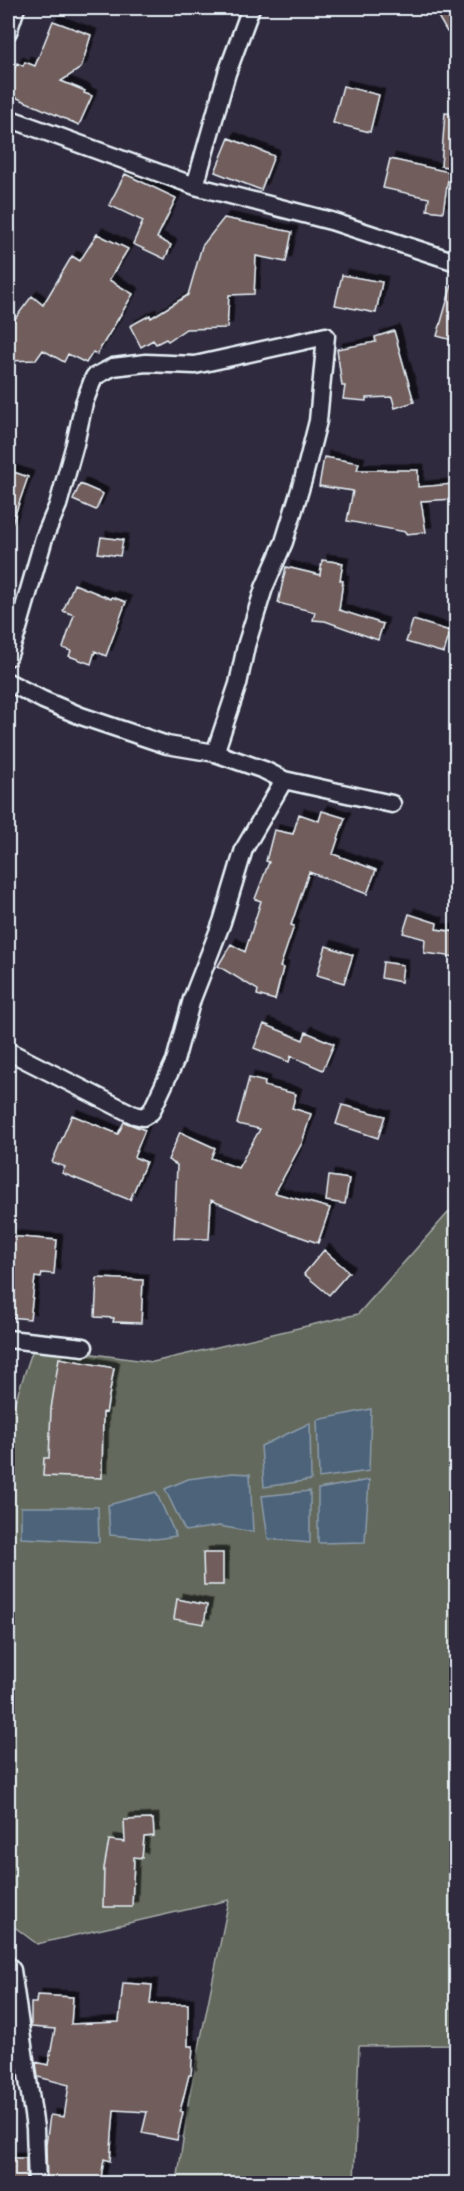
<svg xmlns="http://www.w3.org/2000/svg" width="464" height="2191" font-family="'Shantell Sans',sans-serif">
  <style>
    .green { fill: #63695c; stroke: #a6adaa; stroke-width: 1.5 }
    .water { fill: #4e6479; stroke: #8c9cac; stroke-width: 1.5 }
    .building { fill: #6f5d5c; stroke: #e8f1f8; stroke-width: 1.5; filter: url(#shadow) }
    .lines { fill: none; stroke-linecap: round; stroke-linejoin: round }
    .street-casing { stroke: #e8f1f8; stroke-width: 21 }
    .street { stroke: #2f2a3d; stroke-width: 16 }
  </style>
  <defs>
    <filter id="shadow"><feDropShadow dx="5.5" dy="-5.5" stdDeviation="0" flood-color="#0009"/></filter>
  </defs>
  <rect width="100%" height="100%" fill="#2f2a3d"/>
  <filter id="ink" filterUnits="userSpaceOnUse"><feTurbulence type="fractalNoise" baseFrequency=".0167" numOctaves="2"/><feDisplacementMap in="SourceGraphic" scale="12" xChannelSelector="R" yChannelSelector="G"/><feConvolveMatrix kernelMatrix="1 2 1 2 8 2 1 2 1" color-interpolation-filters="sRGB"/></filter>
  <g filter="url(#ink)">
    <path class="green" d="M456 1204V2045L359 2046 354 2183H177L189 2097 229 1900 37 1944 8 1922V1422L34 1346 153 1362 358 1314Z"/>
    <path class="water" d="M371 1409 369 1471 319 1478 317 1420Z
      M310 1423 311 1480 264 1487 261 1446Z
      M233 1473 250 1474 253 1532 219 1526 185 1531 165 1489 188 1479Z
      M369 1480 365 1542 318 1543V1489Z
      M310 1491V1543L268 1539 262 1496Z
      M156 1492 176 1536 156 1539 110 1535 108 1505Z
      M21 1507H98L99 1542 21 1538Z"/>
    <path class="building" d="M433 8H456V26L447 32Z
      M53 21 91 35 81 68 61 81 85 91 84 93 92 96 79 125 8 94V85L17 63 23 66 25 62 35 66Z
      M343 86 379 95 370 132 333 123Z
      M445 113 456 114V168L441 166Z
      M229 138 274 156 261 190 215 172Z
      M390 159 449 172 443 212 427 210 429 198 383 188Z
      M125 174 176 198 157 238 171 245 165 259 133 244 143 221 109 205Z
      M224 218 292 232 286 262 256 256 254 294 229 295 227 328 186 329 168 341 166 339 156 344 153 340 141 347 130 326 150 315 151 318 188 295 202 246Z
      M97 234 128 249 109 280 133 294 97 354 93 352 86 363 68 354 64 362 43 350 36 360 8 361V328L32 296 43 305 72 256 80 261Z
      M342 275 382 282 376 313 335 305Z
      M452 284H456V341L437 336Z
      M394 331 414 402 395 408 392 397 366 398V401L343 399 345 386H342L337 349 376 342 375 337Z
      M324 457 359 463 357 470H418V487L454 484 455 499 421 501 426 532 406 534V532L347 521 353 491 319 486Z
      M8 470 28 477 10 529 8 528Z
      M80 484 103 494 96 510 73 500Z
      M101 537 123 540 120 556 98 553Z
      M322 560 343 563 340 580 343 581 339 610 383 624 378 640 325 621 313 620 315 612 278 603 286 567 320 575Z
      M74 584 111 599 112 597 126 602 106 656 95 651 91 664 69 656 71 651 63 648 74 615 63 611Z
      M413 620 450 631 444 653 406 642Z
      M322 811 345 818 333 854 376 870 367 894 309 872 291 925 294 926 280 967 283 968 275 1000 257 995 258 990 218 966 231 944 245 952 261 901 255 899 269 862 266 861 274 830 293 834 299 814 319 821Z
      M409 914 437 923 436 929 456 932V957L424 953 425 939 403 933Z
      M326 946 353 955 344 983 317 975Z
      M383 962 403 965 401 982 381 978Z
      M264 1024 303 1040 306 1032 334 1044 323 1070 291 1056 289 1062 254 1048Z
      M249 1078 265 1082 264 1086 296 1094 292 1108 311 1114 302 1143 275 1193 330 1208 318 1243 284 1231 211 1200 209 1239 174 1238 177 1165 168 1160 180 1132 215 1148 211 1158 238 1168 260 1129 237 1124Z
      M342 1105 385 1116 378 1138 336 1124Z
      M72 1115 118 1134 124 1122 145 1130 134 1157 146 1162 130 1200 62 1173 65 1167 52 1162Z
      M329 1176 349 1179 345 1204 326 1201Z
      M8 1236 57 1240 54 1274 42 1273 41 1278 35 1277 30 1319 8 1317Z
      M324 1250 349 1272 329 1295 304 1274Z
      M97 1278 143 1280 141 1323 113 1322 114 1318 95 1317Z
      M59 1358 114 1368 106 1413 103 1412 102 1478 43 1476 44 1458H49L51 1409Z
      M203 1553H223V1585H204Z
      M177 1599 207 1605 204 1624 174 1619Z
      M153 1819 154 1836 144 1837 142 1858 134 1857 132 1907H103L104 1868 109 1840 125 1842 124 1820Z
      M123 1983 152 1985 150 2004H188V2046H193L191 2075H189L180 2111 183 2112 177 2140 142 2133 147 2112 114 2110 110 2161 104 2159 100 2184H47L46 2145 50 2115 64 2117 69 2085 38 2077 36 2062 48 2065 55 2029 31 2027V2003H36L37 1995 73 1997 71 2024 119 2022Z
      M8 2158H26V2184H8Z"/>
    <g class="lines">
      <g class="street-casing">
        <path id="street" d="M8 32 16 8
          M8 118 195 186 331 221 456 262
          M195 186 227 73 251 8
          M8 657 17 632 44 538 58 505 75 444 84 403 94 377 113 367 146 363 195 365 326 336 318 421 303 480 284 542 264 588 246 646 238 684 215 753
          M8 682 43 700 81 716 167 745 215 753 264 770 284 780 392 804
          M8 1051 134 1115 143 1117 151 1112 175 1061 192 999 222 922 244 849 284 780
          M8 1339 84 1347
          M8 1965 12 1970 35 2128 37 2184"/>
      </g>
      <use href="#street" class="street"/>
    </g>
  </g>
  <rect width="464" height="2191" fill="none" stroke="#2f2a3d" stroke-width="30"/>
  <rect x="15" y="15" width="434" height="2161" fill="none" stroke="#e8f1f8" stroke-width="2" filter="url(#ink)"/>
</svg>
